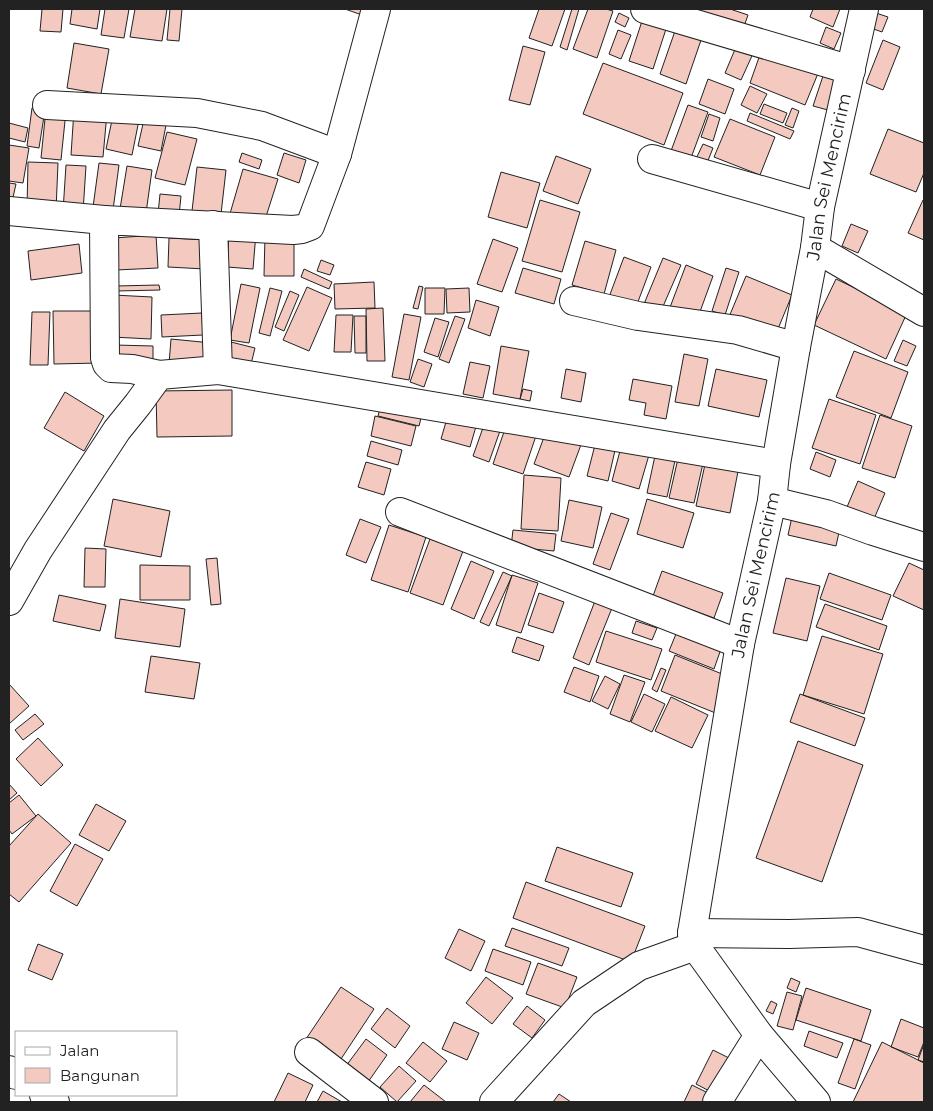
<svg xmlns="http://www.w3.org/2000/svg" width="933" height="1111" font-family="Montserrat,sans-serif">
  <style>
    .building { fill: #f3c9c0; stroke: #222 }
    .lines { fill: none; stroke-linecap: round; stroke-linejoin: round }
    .minor-casing { stroke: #222; stroke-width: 30 }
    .minor { stroke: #fff; stroke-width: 28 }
    .labels { text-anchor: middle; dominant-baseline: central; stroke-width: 4; stroke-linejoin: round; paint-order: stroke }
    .street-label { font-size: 18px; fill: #222; stroke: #fff }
  </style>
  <rect width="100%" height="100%" fill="#fff"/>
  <path class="building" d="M42 9H63L61 32 40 31Z
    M72 9H100L97 29 70 24Z
    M105 9H129L124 38 101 35Z
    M135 9H167L162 41 130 37Z
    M170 9H182L179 41 167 40Z
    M345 9H364L362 15Z
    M539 9H565L552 46 529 38Z
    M572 9H579L567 50 560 47Z
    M588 9H606L613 11 597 58 573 49Z
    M678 9H730L748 15 742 32Z
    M813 9H840L833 27 810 17Z
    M873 12 888 17 882 32 868 27Z
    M619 13 629 18 625 27 615 22Z
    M642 21 666 29 653 69 629 61Z
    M826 27 841 33 834 49 820 43Z
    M618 30 631 35 621 59 609 54Z
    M675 31 701 40 686 84 660 74Z
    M739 40 756 47 741 80 725 73Z
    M883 40 900 47 883 90 866 83Z
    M74 43 109 49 101 94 67 88Z
    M523 46 545 52 530 105 509 100Z
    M762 49 819 71 805 105 750 83Z
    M603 63 683 93 664 145 583 114Z
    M826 67 840 73 828 110 813 106Z
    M708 79 734 89 725 114 699 104Z
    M750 86 767 94 757 113 741 105Z
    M764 104 787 113 783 123 760 114Z
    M688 105 708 112 688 166 668 159Z
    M32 108 45 110 39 148 27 146Z
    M792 108 799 111 793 128 785 125Z
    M46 109 66 111 61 160 41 158Z
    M74 110 107 113 103 157 71 155Z
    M750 113 794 131 790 139 747 121Z
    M709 114 720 118 713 141 701 137Z
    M113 115 139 120 132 155 106 149Z
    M145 115 167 120 161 151 138 146Z
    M730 119 775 137 760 175 714 157Z
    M9 123 28 128 25 142 9 138Z
    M888 129 924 143V173L916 192 870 174Z
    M167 132 197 139 185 185 155 178Z
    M703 144 713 148 705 168 694 163Z
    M9 145 29 148 23 183 9 181Z
    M242 153 262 160 259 169 239 162Z
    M284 153 306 160 299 183 277 175Z
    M556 156 591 169 578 204 543 191Z
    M28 162 58 163 56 210 27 209Z
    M99 163 119 165 113 210 93 207Z
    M66 165 86 166 83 212 63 211Z
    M127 166 152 170 146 213 120 209Z
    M197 167 226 170 221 214 192 211Z
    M243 169 278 179 263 226 229 217Z
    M501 172 540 183 527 228 488 217Z
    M9 183 16 184 11 206 9 205Z
    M160 194 181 196 179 216 158 214Z
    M540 200 580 212 562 272 522 261Z
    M923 200H924V240L908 233Z
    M851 224 868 231 858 253 842 246Z
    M229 231 256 233 253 269 227 267Z
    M156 235 158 268 116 270 114 238Z
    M265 236H294V276H264Z
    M169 238 206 240 205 269 168 267Z
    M493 239 518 248 502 292 477 284Z
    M585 241 616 250 604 294 572 285Z
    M79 244 82 273 31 280 28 251Z
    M624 257 651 267 636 307 609 297Z
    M663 258 681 265 661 311 644 304Z
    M321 260 334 265 330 275 317 271Z
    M686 265 713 276 697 320 669 310Z
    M523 268 561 279 554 304 515 293Z
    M726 268 739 272 725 315 712 311Z
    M304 269 332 282 329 289 301 277Z
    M746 276 792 295 775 336 729 317Z
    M836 279 907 313 886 359 814 325Z
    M374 282 375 308 335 309 334 284Z
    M241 284 260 288 249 343 230 340Z
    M159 285 160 290 116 291 115 286Z
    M419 286 423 287 418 309 413 308Z
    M307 287 332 298 309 351 283 340Z
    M270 288 282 291 270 336 259 333Z
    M425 288H445L444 314H425Z
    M469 288 470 312 447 313 446 289Z
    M290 291 299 295 284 331 275 327Z
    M113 295 152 297 151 339 112 337Z
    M476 300 499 307 490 336 468 328Z
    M383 308 385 361H367L366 309Z
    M53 311H98L99 363 54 364Z
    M32 312H50L48 365H30Z
    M202 313 203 335 162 337 161 315Z
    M404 314 421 317 409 380 392 377Z
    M336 315H353L351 352H334Z
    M354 316H366V353H355Z
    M455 316 465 319 449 363 439 359Z
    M435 318 449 322 438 357 424 352Z
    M171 339 212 343 209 367 169 364Z
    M903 340 916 346 907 366 894 361Z
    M231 342 255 348 250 368 226 362Z
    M115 345 153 346V365L115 364Z
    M501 346 529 351 520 399 493 394Z
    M854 351 908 372 891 418 836 397Z
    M684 354 708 359 699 406 675 402Z
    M418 359 432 364 424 387 410 382Z
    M470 362 490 366 483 398 463 394Z
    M566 369 586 373 581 402 561 398Z
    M716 369 767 380 759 417 708 406Z
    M633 379 672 386 666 419 644 415 646 403 629 400Z
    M523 389 532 391 530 401 520 399Z
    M232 390V436L157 437 156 391Z
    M65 392 104 416 84 451 44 428Z
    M829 399 876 415 860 464 812 448Z
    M381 404 422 414 419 426 378 416Z
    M448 415 477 423 470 447 441 439Z
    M880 415 912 426 895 478 862 468Z
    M375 416 416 426 411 446 371 436Z
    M508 420 538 430 523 474 493 464Z
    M485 422 501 428 489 462 473 456Z
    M547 429 582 442 569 477 534 464Z
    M371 441 402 450 398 465 367 456Z
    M596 441 616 446 608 481 587 476Z
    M621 447 649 455 639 489 612 481Z
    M656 451 676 456 667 497 647 493Z
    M816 452 836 460 830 477 810 469Z
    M679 454 704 459 694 503 669 498Z
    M707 455 740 461 730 513 696 506Z
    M366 462 391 469 384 495 358 487Z
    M524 475 561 478 558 531 521 529Z
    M858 481 885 493 874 519 847 507Z
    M113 499 170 511 161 557 104 546Z
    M647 499 694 513 683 548 637 534Z
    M569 500 602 507 593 548 561 541Z
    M793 512 841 523 836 546 788 535Z
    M611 513 629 519 610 570 593 564Z
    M360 519 381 527 366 563 346 555Z
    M389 525 426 537 408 592 371 580Z
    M513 530 556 534 554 551 511 547Z
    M430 539 463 551 443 605 410 593Z
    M85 548 106 549 105 587H84Z
    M217 558 221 604 211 605 206 559Z
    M471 561 494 571 474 619 451 609Z
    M909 563 924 570V610L893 596Z
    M140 565 190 566V600H140Z
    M662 571 723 593 714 618 653 596Z
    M503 572 512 576 489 626 480 622Z
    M829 573 891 595 882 620 820 599Z
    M512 575 538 583 521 633 496 625Z
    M786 578 820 586 807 641 773 633Z
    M539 593 564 602 553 633 528 625Z
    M59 595 106 605 100 631 53 621Z
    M120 599 185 609 180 647 115 638Z
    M595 601 612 608 589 665 573 658Z
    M825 604 887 626 879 650 816 627Z
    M636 621 657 628 652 640 632 633Z
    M678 629 722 646 714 669 669 651Z
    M606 631 662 649 651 680 596 662Z
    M822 636 883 654 864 714 803 695Z
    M517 637 544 646 539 661 512 652Z
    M675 655 732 678 718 714 661 691Z
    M151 656 200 663 194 699 145 692Z
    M574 667 599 676 590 702 564 692Z
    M661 668 666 670 657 692 652 689Z
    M624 675 645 682 630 722 610 714Z
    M605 676 620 684 608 709 592 701Z
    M9 684 29 706 9 724Z
    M644 694 665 704 652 732 631 722Z
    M800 694 865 718 855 746 790 722Z
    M671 697 708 715 692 748 655 731Z
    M35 714 44 724 23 740 15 730Z
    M38 738 63 765 41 786 16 759Z
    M798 741 863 765 822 882 756 858Z
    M9 784 17 793 9 800Z
    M19 795 36 816 12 834 9 830V803Z
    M96 804 126 821 109 851 79 835Z
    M38 814 71 843 19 902 9 894V846Z
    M75 844 103 859 77 906 50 891Z
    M557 847 633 873 621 907 545 881Z
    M526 882 645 926 631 962 513 918Z
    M512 928 569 948 562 966 505 946Z
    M459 929 485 941 471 971 445 958Z
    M38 944 63 954 52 980 28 970Z
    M493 949 531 962 523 985 485 971Z
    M538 963 577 977 565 1008 526 994Z
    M486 977 513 998 492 1024 466 1003Z
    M791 978 800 982 796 992 787 988Z
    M341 987 374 1009 339 1062 306 1039Z
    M806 988 871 1010 861 1041 796 1020Z
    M787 992 802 996 793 1030 777 1026Z
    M771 1001 777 1004 773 1014 766 1011Z
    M527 1006 545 1020 532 1038 513 1024Z
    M387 1008 410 1026 395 1048 371 1029Z
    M901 1019 924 1028V1042L918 1057 891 1047Z
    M454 1022 479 1033 467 1060 442 1049Z
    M809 1031 843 1043 837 1058 804 1046Z
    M366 1039 387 1055 368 1082 346 1066Z
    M854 1039 871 1045 855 1089 838 1083Z
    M423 1042 447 1061 430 1082 406 1063Z
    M882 1042 924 1063V1102H853Z
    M924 1044V1062L918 1060Z
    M713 1050 737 1062 719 1096 696 1084Z
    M399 1066 416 1081 397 1102 380 1087Z
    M288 1073 313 1085 305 1102H274Z
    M424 1085 446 1102H410Z
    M692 1085 712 1095 708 1102H684Z
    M323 1091 342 1102H317Z
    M559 1094 571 1102H553Z"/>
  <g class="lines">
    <g class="minor-casing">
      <g id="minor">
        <path d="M645 9 851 70"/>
        <path d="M47 105 197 113 262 126 337 154"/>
        <path d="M652 159 820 207"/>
        <path d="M9 211 104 220"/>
        <path d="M213 225 218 370"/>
        <path d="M815 248 924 312"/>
        <path d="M574 301 638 316 738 330 796 347"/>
        <path d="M159 375 132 369 111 368 107 364 105 358 104 220 293 230 302 229 310 226 337 154 376 9"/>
        <path d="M772 501 826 514 873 531 924 547"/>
        <path d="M400 512 740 644"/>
        <path d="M9 601 38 550 117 430 138 404 159 375 218 370 776 464"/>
        <path d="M692 933 789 934 858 932 924 950"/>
        <path d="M309 1052 374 1102"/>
        <path d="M9 1070 16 1075"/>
        <path d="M44 1095 55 1102"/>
        <path d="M494 1102 584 1003 639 966 695 946"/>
        <path d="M717 1102 759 1035"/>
        <path id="s1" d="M816 1102 759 1035 695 946 692 933 740 644 772 501 776 464 796 347 815 248 820 207 864 9"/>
      </g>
    </g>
    <use href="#minor" class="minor"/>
  </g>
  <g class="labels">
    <g class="street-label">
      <text stroke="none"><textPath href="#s1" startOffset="980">Jalan Sei Mencirim</textPath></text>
      <text stroke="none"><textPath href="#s1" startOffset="575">Jalan Sei Mencirim</textPath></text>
    </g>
  </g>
  <rect width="933" height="1111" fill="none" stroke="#222222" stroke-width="20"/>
  <rect x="15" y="1031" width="162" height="65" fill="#ffffff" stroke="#a7a7a7"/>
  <rect x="25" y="1047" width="25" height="8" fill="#ffffff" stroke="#a7a7a7"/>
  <text x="60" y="1056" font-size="15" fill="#222222">Jalan</text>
  <rect x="25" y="1068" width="25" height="15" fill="#f3c9c0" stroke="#a7a7a7"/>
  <text x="60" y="1081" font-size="15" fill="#222222">Bangunan</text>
</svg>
